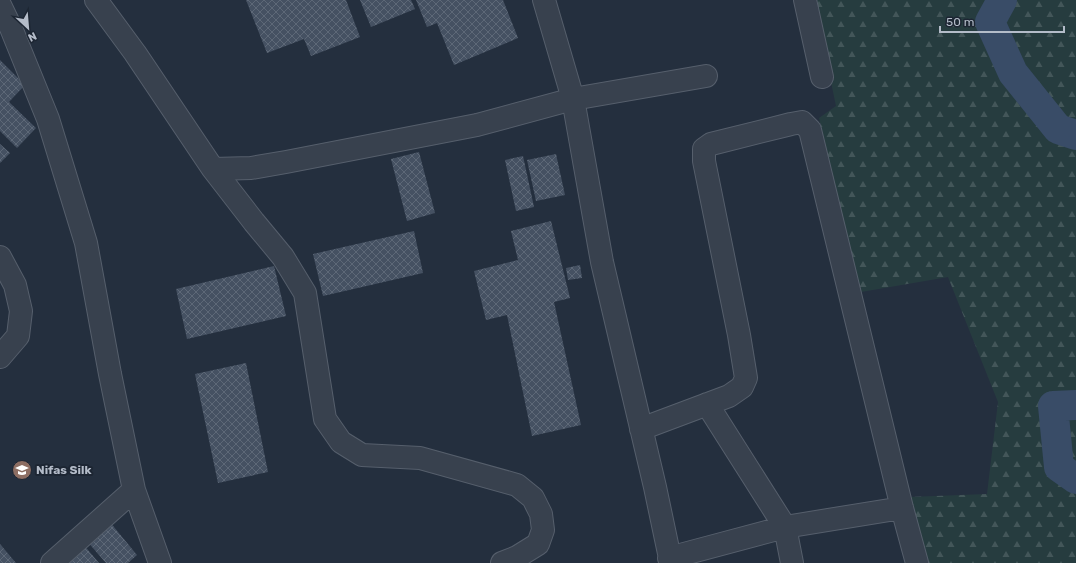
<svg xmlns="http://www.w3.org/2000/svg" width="1076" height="563" font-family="Rubik,sans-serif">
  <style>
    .forest { fill: url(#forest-firs) }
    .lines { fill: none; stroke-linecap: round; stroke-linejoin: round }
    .river { stroke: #394c67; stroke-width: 30 }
    .building { fill: url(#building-cross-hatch) }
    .minor-casing { stroke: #565f6c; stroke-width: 24 }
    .minor { stroke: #38414e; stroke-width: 22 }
    .labels { text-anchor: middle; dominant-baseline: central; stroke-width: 4; stroke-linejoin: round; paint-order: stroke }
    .poi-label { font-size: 12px; font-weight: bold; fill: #b4bcc9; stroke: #1d2633; text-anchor: start }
  </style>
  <defs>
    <pattern id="forest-firs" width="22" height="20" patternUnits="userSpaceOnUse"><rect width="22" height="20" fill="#263c3f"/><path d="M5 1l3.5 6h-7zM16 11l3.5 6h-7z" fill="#435659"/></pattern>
    <pattern id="building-cross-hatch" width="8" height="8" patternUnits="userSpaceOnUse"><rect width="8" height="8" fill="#455162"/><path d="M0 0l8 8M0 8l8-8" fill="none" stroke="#5d6877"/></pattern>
  </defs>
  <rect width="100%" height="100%" fill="#242f3e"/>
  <path class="forest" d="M814 0H1076V563H928L909 497 987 494 998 402 948 277 861 292 819 118 836 106Z"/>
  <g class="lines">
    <path class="river" d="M1002 0 990 22 1013 73 1058 129 1076 135
      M1076 405 1053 406 1059 467 1076 479"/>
  </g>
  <path class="building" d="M246 0H346L360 37 311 56 304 39 267 53Z
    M360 0H411L415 9 371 27Z
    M416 0H503L518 38 454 65 437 23 427 27Z
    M0 60 25 85 9 102 36 128 17 148 0 131Z
    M0 144 10 153 0 163Z
    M419 152 435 213 407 221 391 159Z
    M556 154 565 195 536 201 527 160Z
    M523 156 534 207 516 211 505 160Z
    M551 221 570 298 554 302 581 425 532 436 507 315 486 320 474 271 518 260 511 231Z
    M414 231 423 273 323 296 313 254Z
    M580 265 582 278 568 280 566 268Z
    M274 266 286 316 187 339 176 289Z
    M246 363 268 472 218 483 195 374Z
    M109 521 137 555 128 563H106L86 540Z
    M0 544 16 563H0Z
    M83 544 99 563H61Z"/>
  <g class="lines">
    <g class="minor-casing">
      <path id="minor" d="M96 0 135 53 213 169 251 168 286 162 477 125 573 99 706 76
        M544 0 573 99 602 262 655 487 671 563
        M805 0 822 77
        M0 5 11 28 48 119 86 243 110 374 134 490
        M213 169 254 222 283 257 305 293 325 419 341 442 362 455 420 458 517 485 533 498 541 514 543 530 538 544 517 557 502 563
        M0 257 15 285 21 311 18 336 0 357
        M707 404 785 527 792 563
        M641 429 729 396 742 387 746 378 739 335 704 161V149L711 144 791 124 802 122 810 130 902 508 917 563
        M669 558 785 527 902 508
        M52 563 134 490 160 563"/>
    </g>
    <use href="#minor" class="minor"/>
  </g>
  <defs>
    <g id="university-disc" transform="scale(1)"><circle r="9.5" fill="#8d6e63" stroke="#1d2633"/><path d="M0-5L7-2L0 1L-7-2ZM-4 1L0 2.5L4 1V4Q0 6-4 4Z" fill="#fff"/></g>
  </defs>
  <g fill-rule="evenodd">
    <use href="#university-disc" x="22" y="470"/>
  </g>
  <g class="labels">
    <g class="poi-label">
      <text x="36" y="470">Nifas Silk</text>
    </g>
  </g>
  <g transform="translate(28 28) rotate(154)" stroke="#1d2633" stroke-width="3" paint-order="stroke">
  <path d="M0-3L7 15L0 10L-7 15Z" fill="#b4bcc9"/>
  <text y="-6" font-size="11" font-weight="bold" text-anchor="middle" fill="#b4bcc9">N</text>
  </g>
  <path d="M940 26v6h124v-6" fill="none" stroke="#b4bcc9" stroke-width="2"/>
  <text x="946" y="26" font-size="12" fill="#b4bcc9" stroke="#1d2633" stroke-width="3" paint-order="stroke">50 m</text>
</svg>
